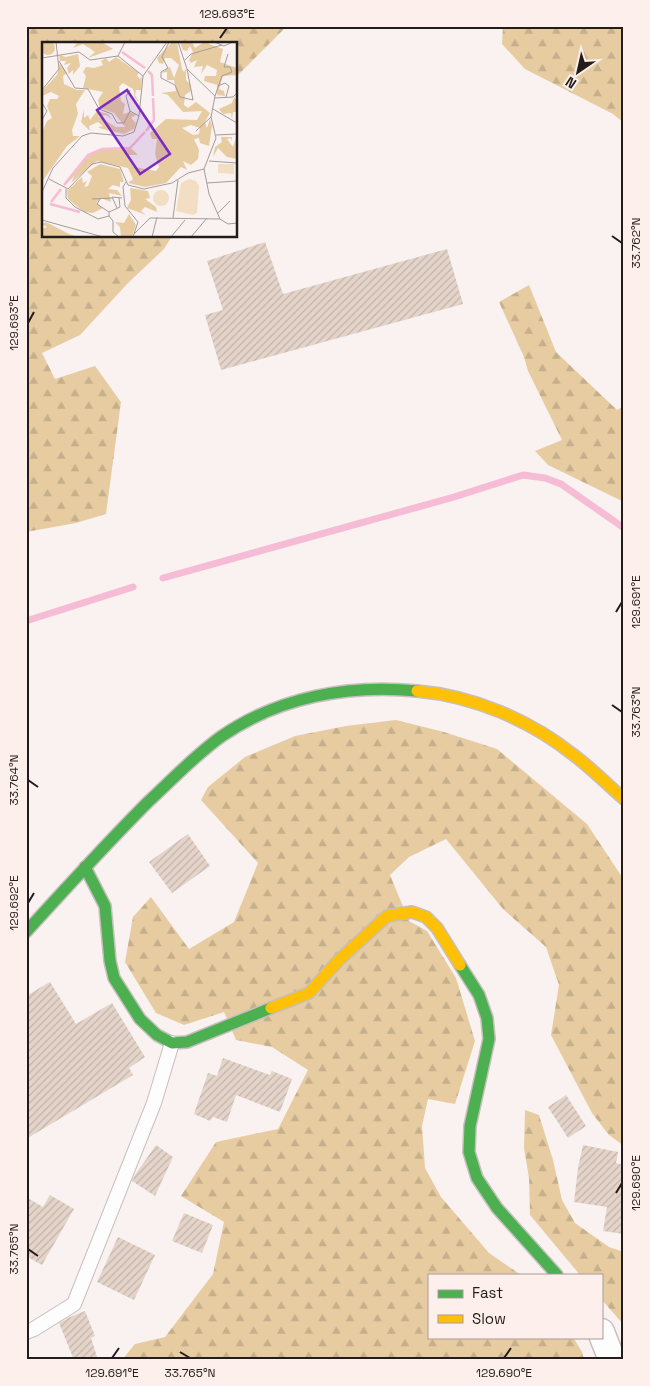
<svg xmlns="http://www.w3.org/2000/svg" width="650" height="1386" font-family="'Space Grotesk',sans-serif">
  <style>
    .forest { fill: url(#forest-firs) }
    .lines { fill: none; stroke-linecap: round; stroke-linejoin: round }
    .stream { stroke: #f6bbd5; stroke-width: 7 }
    .building { fill: url(#building-hatch) }
    .lane-casing { stroke: #c6bfbd; stroke-width: 16 }
    .street-casing { stroke: #c6bfbd; stroke-width: 29 }
    .fast-casing { stroke: #c6bfbd; stroke-width: 14 }
    .slow-casing { stroke: #c6bfbd; stroke-width: 14 }
    .lane { stroke: #fefdfd; stroke-width: 14 }
    .street { stroke: #fefdfd; stroke-width: 26 }
    .fast { stroke: #4caf50; stroke-width: 11 }
    .slow { stroke: #ffc107; stroke-width: 11 }
    .ticks { fill: none; stroke: #241c1a; stroke-width: 2 }
    .inset-river { fill: none; stroke: #f6bbd5; stroke-width: 2.5 }
    .inset-road { fill: none; stroke: #a49c9a; stroke-width: 1 }
    .view { fill: #7b2cbf; fill-opacity: 0.15; stroke: #7b2cbf; stroke-width: 2.5 }
    .inset-edge { fill: none; stroke: #241c1a; stroke-width: 2.5 }
    .neatline { fill: none; stroke: #241c1a; stroke-width: 2 }
    .ticks-label { font-size: 12px; text-anchor: middle; fill: #241c1a }
  </style>
  <defs>
    <pattern id="forest-firs" width="22" height="20" patternUnits="userSpaceOnUse" patternTransform="scale(1.25)"><rect width="22" height="20" fill="#e7cca2"/><path d="M5 1l3.5 6h-7zM16 11l3.5 6h-7z" fill="#c6af8b"/></pattern>
    <pattern id="building-hatch" width="6" height="6" patternUnits="userSpaceOnUse" patternTransform="scale(1.25)"><rect width="6" height="6" fill="#e4d4c9"/><path d="M-1 1l2-2M0 6l6-6M5 7l2-2" fill="none" stroke="#c3b5ac"/></pattern>
  </defs>
  <rect width="100%" height="100%" fill="#f9f2f0"/>
  <path class="forest" d="M26 26H287L236 77V44H44V236H172L164 249 128 283 80 335 42 353 55 379 95 366 121 402 106 514 76 523 26 532Z
    M503 26H624V123L613 114 525 69 502 44Z
    M529 285 556 352 617 410 624 406V502L548 465 535 451 562 440 528 371 524 357 499 302Z
    M396 720 444 732 497 749 587 824 624 880V1146L609 1135 592 1113 551 1035 559 985 546 947 503 909 446 839 409 857 390 875 409 921 427 931 456 978 475 1041 455 1104 428 1099 422 1126 425 1168 441 1197 489 1253 521 1275H429V1337H573L582 1352 584 1360H122L135 1344 165 1337 213 1274 224 1222 181 1196 216 1142 278 1129 308 1070 272 1047 236 1040 224 1012 184 1025 156 1013 125 962 133 917 151 897 189 949 234 922 258 863 201 800 208 787 245 757 295 736 346 726Z
    M525 1110 539 1115 553 1160 562 1200 575 1223 609 1247 624 1252V1325L601 1299V1275H580L530 1215 529 1178 524 1148Z"/>
  <g class="lines">
    <path class="stream" d="M163 578 454 497 523 475 545 478 561 484 624 528
      M26 621 133 587"/>
  </g>
  <path class="building" d="M265 242 283 294 447 249 463 304 221 370 205 315 223 310 207 261Z
    M188 834 210 866 172 893 149 862Z
    M50 982 76 1024 112 1003 145 1057 129 1068 133 1075 26 1139V996Z
    M223 1058 270 1075 272 1071 292 1079 280 1112 236 1095 227 1122 213 1117 210 1121 194 1114 208 1073 217 1076Z
    M566 1095 586 1126 568 1138 548 1107Z
    M156 1145 173 1157 155 1196 132 1181 135 1175Z
    M583 1145 618 1152 616 1163 624 1165V1234L603 1231 607 1207 574 1202 578 1168Z
    M50 1195 74 1209 42 1265 26 1256V1197L43 1207Z
    M184 1213 213 1225 202 1253 172 1241Z
    M118 1237 155 1255 134 1300 97 1282Z
    M85 1311 95 1336 91 1338 98 1360H74L59 1323 70 1317Z"/>
  <g class="lines">
    <g class="lane-casing">
      <path id="lane" d="M26 1332 34 1329 74 1304 154 1103 172 1043"/>
    </g>
    <g class="street-casing">
      <path id="street" d="M601 1332 612 1360"/>
    </g>
    <g class="fast-casing">
      <path id="fast" d="M85 867 105 906 110 961 114 978 140 1019 157 1035 172 1043 187 1042 271 1008
        M26 932C66 888 106 844 148 802 172 780 195 755 222 736 279 697 349 684 417 691
        M460 965 479 995 487 1018 489 1039 470 1126 469 1152 477 1178 497 1208 557 1275"/>
    </g>
    <g class="slow-casing">
      <path id="slow" d="M417 691C474 696 530 720 575 756 592 769 608 785 624 799
        M271 1008 309 993 339 960 387 916 412 912 426 917 437 928 460 965"/>
    </g>
    <use href="#lane" class="lane"/>
    <use href="#street" class="street"/>
    <use href="#fast" class="fast"/>
    <use href="#slow" class="slow"/>
  </g>
  <path class="ticks" d="M220 38 227 28M612 236 622 243M28 323 34 312M616 612 622 602M612 705 622 712M28 780 38 787M28 903 34 893M616 1193 622 1183M28 1249 38 1256M180 1352 190 1358M112 1358 119 1348M504 1358 511 1348"/>
  <g transform="translate(42 42)">
    <rect width="195" height="195" fill="#f9f2f0"/>
    <path d="M176 122H192V132L176 131ZM147 137 154 139 157 144 155 171 151 173 134 169 139 141ZM111 156a8 8 0 1 1 16 0a8 8 0 1 1-16 0Z" fill="#f2dec2"/>
    <path d="M-1 6a7 7 0 1 1 14 0a7 7 0 1 1-14 0ZM36 0H60L71 7 46 16 53 10 41 2 31 6ZM130 0H135L140 27 142 30 144 27V38L148 42 149 49 143 53 142 63 146 66 154 60 168 71 163 80 165 86 168 77 170 84 167 104 158 101 157 96 152 97 157 108 156 117 149 123 141 119 145 128 139 125 124 141 103 145 86 141 91 137 86 126 55 119 29 141 33 133 22 145 46 114 58 108 90 107 96 113H86L93 125 114 129 117 125 113 112 115 97H110L108 91 124 77 155 78 160 69 141 70 126 53 119 51 134 49 132 38H125V30L119 31 128 25 132 36 137 23 129 16H123L121 22 117 21 115 16ZM149 83 158 86 157 92 151 93 140 86ZM150 0 153 6 162 0 181 7 178 20 195 26 194 33 181 34 177 47 182 49 183 54 175 53V43L162 39 163 34H174L175 28 165 23 159 32 161 24 152 25 155 18 149 21 147 18 151 10 148 4 145 9 141 8 138 1ZM36 12 38 24 31 33V28L27 32 25 26 29 21 22 23 24 19H18L17 13 24 15ZM74 15 97 31 95 33 98 37 100 34 99 48H94L93 53 97 60 93 56 91 47 81 41 77 45 79 59 83 62 81 72 88 70 94 73 89 76 94 81 92 87 82 92 60 87 56 85 61 84 56 80 47 84 48 89 39 80 42 67V76L46 73 48 78 55 69 66 72 70 77 64 73 56 74 74 85H83L72 71 58 66 56 58 61 50 41 46 44 34 41 30 44 25 52 26 61 23 59 19 64 16 67 20ZM18 21 25 31 21 34 22 42 35 48H43L34 62 36 72 30 88 31 94H38L25 104 0 140V90L5 79 10 76 5 64 8 57H15L17 54 9 50 0 54V49L15 33ZM192 55 195 58V70H191L190 77 189 71 181 72 177 67 190 61ZM195 93V117L185 115 176 106 171 115 173 105 180 100 179 95H190V99L189 96 185 97 191 105ZM58 122 78 127 82 140H78V145L71 143 66 147 75 148 80 154 67 151 69 160 59 156 54 161 61 166 51 171 42 170 26 157 25 149 40 135 41 141 45 139 42 145 46 144 50 134 45 130ZM88 146 106 149 108 156 103 157 114 165 115 170 103 165 99 169 104 173 85 166 89 158ZM87 172 94 183 90 195H79L78 185 73 180 82 181ZM4 180 27 192 36 195H0V187L5 185 0 182Z" fill="#e7cca2" fill-rule="evenodd"/>
    <path class="inset-river" d="M80 10 103 26M106 29 110 33 111 54M104 89 112 78 111 56M22 143 46 113 60 107 88 106 103 90M9 160 19 147M8 162 38 170"/>
    <path class="inset-road" d="M127 0 120 15 126 26 119 30V36L133 43 138 55 151 58 145 27M136 0 145 27 173 54 169 75 174 96 162 127 167 152 178 177 186 182 195 181M172 0 182 4 191 0M76 14 83 0M0 16 37 10 48 18 76 14 101 34M143 18 149 12 180 3M17 19 33 46 46 47 57 67 70 72 75 81H82L88 69 97 74M176 44 183 41 187 44 184 55M0 48 17 27 14 0M88 48 84 54 88 69M173 54 180 34 190 30 188 25H182L186 12M173 56 191 55 195 51M0 61 5 69 0 78M171 67 195 81M154 89 169 75M174 93 195 92M167 119 195 121M7 137 26 147 50 122 59 120 78 125 86 143 102 147 130 141 146 131 162 127M84 140 81 145 83 164 96 180 91 195M165 141 195 139M24 147V156L33 165 56 177 67 174V170L78 165 77 156M0 150 11 126 40 94 49 91 81 94 92 90 97 74 101 34 125 0M50 157 70 156M58 157 55 162 67 170M75 166 70 155 80 156M175 172 188 159M67 174 71 179V190L77 195M131 176 136 138M0 178 61 195M92 192 108 176 178 177M110 195 115 175M129 195 143 178M149 195 165 176"/>
    <path class="view" d="M85 48 128 112 98 132 55 68Z"/>
    <rect width="195" height="195" class="inset-edge"/>
  </g>
  <rect width="650" height="1386" fill="none" stroke="#fdefec" stroke-width="55"/>
  <rect x="428" y="1274" width="175" height="65" fill="#fdefec" stroke="#a69b98"/>
  <rect x="438" y="1290" width="25" height="8" fill="#4caf50" stroke="#a69b98"/>
  <text x="472" y="1298" font-size="15" fill="#241c1a">Fast</text>
  <rect x="438" y="1315" width="25" height="8" fill="#ffc107" stroke="#a69b98"/>
  <text x="472" y="1324" font-size="15" fill="#241c1a">Slow</text>
  <g transform="translate(578 72) rotate(214)" stroke="#fdefec" stroke-width="4" paint-order="stroke">
  <path d="M0-4L9 19L0 12L-9 19Z" fill="#241c1a"/>
  <text y="-8" font-size="14" font-weight="bold" text-anchor="middle" fill="#241c1a">N</text>
  </g>
  <rect x="28" y="28" width="594" height="1330" class="neatline"/>
  <g class="ticks-label">
    <text x="227" y="18">129.693°E</text>
    <text transform="translate(636 243) rotate(-90)" y="4">33.762°N</text>
    <text transform="translate(14 323) rotate(-90)" y="4">129.693°E</text>
    <text transform="translate(636 602) rotate(-90)" y="4">129.691°E</text>
    <text transform="translate(636 712) rotate(-90)" y="4">33.763°N</text>
    <text transform="translate(14 780) rotate(-90)" y="4">33.764°N</text>
    <text transform="translate(14 903) rotate(-90)" y="4">129.692°E</text>
    <text transform="translate(636 1183) rotate(-90)" y="4">129.690°E</text>
    <text transform="translate(14 1249) rotate(-90)" y="4">33.765°N</text>
    <text x="112" y="1377">129.691°E</text>
    <text x="190" y="1377">33.765°N</text>
    <text x="504" y="1377">129.690°E</text>
  </g>
</svg>
